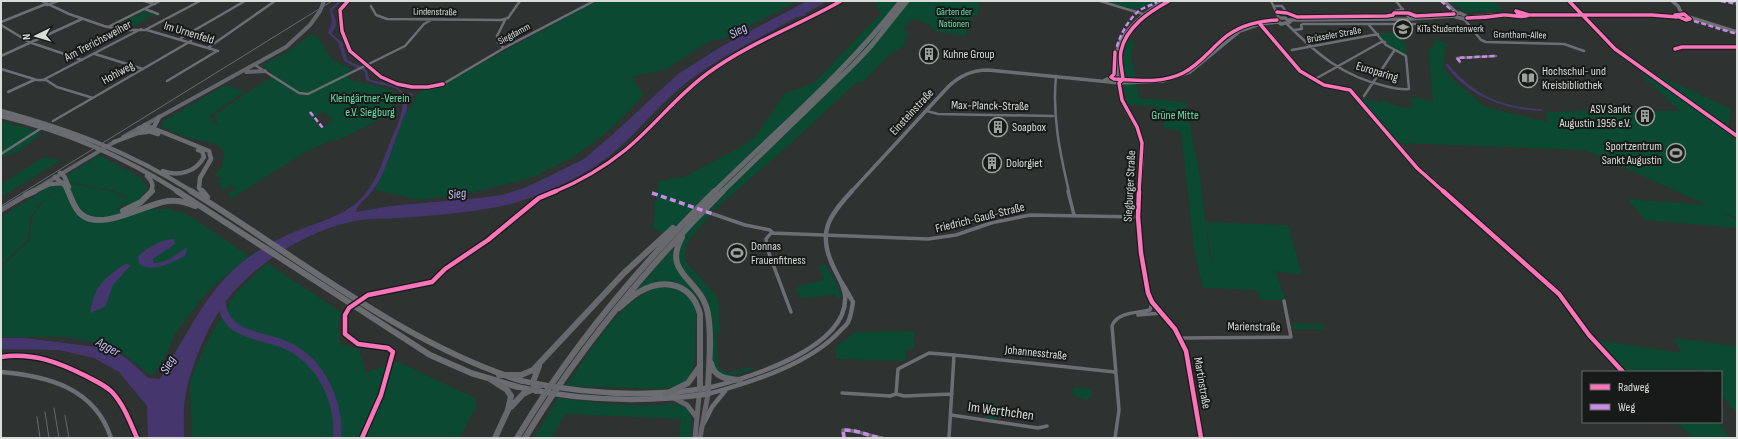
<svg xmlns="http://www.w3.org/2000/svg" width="1738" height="439" font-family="'Sofia Sans Condensed',sans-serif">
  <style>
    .green { fill: #0b4933; fill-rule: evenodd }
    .water { fill: #45376e }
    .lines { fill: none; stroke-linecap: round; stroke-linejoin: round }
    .river { stroke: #45376e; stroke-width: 8 }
    .minor-far1 { stroke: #6d6d74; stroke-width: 2.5 }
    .minor { stroke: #6d6d74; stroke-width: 3.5 }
    .tertiary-far1 { stroke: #6d6d74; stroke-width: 3.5 }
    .tertiary { stroke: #6d6d74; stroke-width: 4.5 }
    .secondary-far1 { stroke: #65666c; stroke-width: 4 }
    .secondary { stroke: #65666c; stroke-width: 5 }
    .primary { stroke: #6d6e74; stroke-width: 5.5 }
    .trunk-far1 { stroke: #6a6c70; stroke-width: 4.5 }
    .trunk { stroke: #6a6c70; stroke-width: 6 }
    .motorway-far1 { stroke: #68696c; stroke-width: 5 }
    .motorway { stroke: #68696c; stroke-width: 6 }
    .tram { stroke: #68696c; stroke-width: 1 }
    .rail { stroke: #68696c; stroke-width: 1 }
    .quiet-far1 { stroke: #ca8be6; stroke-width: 2.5; stroke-dasharray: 5 2.5; stroke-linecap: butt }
    .quiet { stroke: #ca8be6; stroke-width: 3.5; stroke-dasharray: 6 3.5; stroke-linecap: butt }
    .cycleway-far1-casing { stroke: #171a18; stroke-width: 5.5 }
    .cycleway-casing { stroke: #171a18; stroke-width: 7 }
    .cycleway-far1 { stroke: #fb73b8; stroke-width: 3.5 }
    .cycleway { stroke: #fb73b8; stroke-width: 4.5 }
    .labels { text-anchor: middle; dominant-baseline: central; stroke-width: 4; stroke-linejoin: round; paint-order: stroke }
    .far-street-label { font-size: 10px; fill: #d8ddda; stroke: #171a18 }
    .far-park-label { font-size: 10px; fill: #68ddab; stroke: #171a18 }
    .far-poi-label { font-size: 10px; fill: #d8ddda; stroke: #171a18; text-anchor: start }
    .street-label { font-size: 12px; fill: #d8ddda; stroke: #171a18 }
    .poi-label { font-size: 12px; fill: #d8ddda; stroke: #171a18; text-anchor: start }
    .park-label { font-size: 12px; fill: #68ddab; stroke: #171a18 }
    .water-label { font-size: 13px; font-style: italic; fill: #cac0f8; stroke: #171a18 }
    .near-street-label { font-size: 14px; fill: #d8ddda; stroke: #171a18 }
  </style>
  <rect width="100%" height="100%" fill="#2e3230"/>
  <path class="green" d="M596 1H797L729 37 708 42 667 69 632 77 644 95 614 126 594 142 573 157 533 177 475 192 420 200 375 190 400 128V123L421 90 443 84Z
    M873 1H980L977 16H972L966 36 937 32 926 23 918 20H910L904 28 906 32H908L903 47 891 53 862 83 857 82 788 146 712 212 685 246 686 262 718 297 720 333H716L719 369H722L727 373 752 367 753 370 727 377 715 370C709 347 717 319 706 298 700 285 687 274 678 264L681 243 653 228 655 204 659 181 686 176 746 144 755 137 785 93 814 83 881 13Z
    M1103 1H1158C1134 14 1128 9 1103 1Z
    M1448 1H1493L1501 7V11L1465 12Z
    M145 11V12L155 14 130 28 114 26Z
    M1379 33H1399V36L1406 45 1407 55 1387 45Z
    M312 34 320 39 331 59 350 69V80L393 90 394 98 392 114 336 141 334 139 304 153 232 198 227 193 235 189 231 185 224 190 218 183 221 177H214L222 166 224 152 216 144 190 138 161 127 163 121 225 85 245 91 209 116 219 127 214 115 274 75 262 65 286 53ZM324 112 333 121 322 128 314 120 316 116Z
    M1434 39 1443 41 1448 46H1446L1443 68 1458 84 1485 107 1548 122 1546 112 1583 111 1597 112 1601 106 1615 111H1680L1649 82H1646L1643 77H1646L1647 74 1614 52H1621L1637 67 1649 73 1651 72 1731 109 1728 130 1737 136V218L1718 210 1737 220V228L1645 220 1627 199 1707 205 1585 150 1397 143 1361 103 1364 102 1361 100 1363 98 1380 103 1382 100C1392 104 1402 109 1412 107L1411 97 1433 101 1428 51 1434 45Z
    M1128 40 1134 42 1131 55 1139 98 1185 102 1200 175 1209 253 1212 263 1206 222 1288 225 1302 275 1274 271 1249 270 1275 271 1286 300H1260L1257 290 1203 288 1194 250 1184 158 1180 130 1164 129 1162 112 1157 111 1156 107 1127 104C1124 83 1118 60 1128 40Z
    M1 121 43 133 18 152 1 157Z
    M99 155 141 178 148 188 140 199 129 206 122 204 127 197 115 191 70 182 42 201 30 218 28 240 1 265V217Z
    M44 157 61 160 1 197V184Z
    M70 183 114 192 126 198 118 209H170L187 214 249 256 208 291 176 332 162 363 152 376 113 346 67 337H1V267L30 240 32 218 44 200Z
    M673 248C671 274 685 275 696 292 699 296 700 300 702 304 683 273 660 287 632 295Z
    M267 263 341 312 338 326 340 344 359 349 366 373 397 361 475 398 477 406 459 438H192L190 381 207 342 235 294Z
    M825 264 837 284 841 297 836 299 835 294 801 299 796 288 799 286 824 280 819 266Z
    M657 288C678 286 697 295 696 319 696 326 695 333 695 340 695 353 696 368 688 378 682 386 669 388 660 389L566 386C589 354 618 300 657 288Z
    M1292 323 1323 324 1325 329H1294Z
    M914 331V349H905L906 359 904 361 836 359V346L856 332Z
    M1674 338 1737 346V413L1721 395V372L1680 369 1681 372H1625L1597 340 1681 353Z
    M1083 387 1092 390 1091 397 1087 400 1073 395 1072 391 1074 388Z
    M558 398C591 402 625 407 657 405 665 405 677 403 684 407 695 414 691 427 690 438H679L681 419 565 414 552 438H534Z
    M987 402 998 404 997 419 986 418Z
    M1676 422H1718L1730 438H1694Z"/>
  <path class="water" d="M339 1H342L332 10C333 14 335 18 336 22 336 35 324 29 342 42L347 59C357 68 368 63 369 79L371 80C383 83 399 84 406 96L410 93 414 94 406 100C410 113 401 118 400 128 391 148 386 173 373 190 368 198 357 203 356 212L391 206 479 198 502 195 527 187 584 159 611 136 678 74 724 45 807 1H828L804 14 807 15 797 17C760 38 720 56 686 83 646 115 622 156 573 179 550 191 523 202 497 207 466 213 429 216 397 218 385 219 373 218 361 220 311 227 249 266 221 308 205 332 190 369 185 398 183 411 184 425 184 438H148L147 406 119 372 94 358 59 350 1 349V338H25L112 349 130 361 148 378 160 379C181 345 203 298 232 271 247 257 266 245 285 236 313 222 349 218 368 190 380 174 385 153 393 135 398 124 411 95 395 88 385 85 375 84 366 80L365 72 344 61 338 42 328 33 332 22 330 9Z
    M1445 64H1448C1474 95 1501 107 1541 109L1543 111C1505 110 1467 96 1445 64Z
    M174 239 175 244 153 259V263C166 264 177 254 187 247L185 256C171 262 153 274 139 264L138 256C149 247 159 240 174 239Z
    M125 264 131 265 113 285 105 307 90 313C96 284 101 281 125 264Z"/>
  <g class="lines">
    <path class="river" d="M221 299C224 338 260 333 288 346 321 362 340 402 337 438"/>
    <path class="minor-far1" d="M42 1 69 14 104 26 122 30H147L218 51
      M144 1 155 4
      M1100 1 1143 14
      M1271 1 1279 18
      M1396 1 1410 19
      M47 5 58 1
      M371 6 376 15 387 19 501 20 508 18 520 1
      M1274 6H1282L1287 13 1297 17 1387 16 1393 15 1395 11 1403 9
      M145 9 158 14
      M1464 19 1481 40 1486 42 1564 44 1584 51
      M1 22 46 4
      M1287 24C1317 54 1342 76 1385 86 1393 88 1401 90 1409 89L1406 56 1386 45 1369 25
      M1 25 29 42 82 60
      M108 27 160 1
      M145 30 200 1
      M1294 30 1302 29 1301 25 1303 24H1419
      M181 38 245 1
      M209 47 275 1
      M504 48 498 43 497 36 505 20
      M1675 49 1682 47H1737
      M1292 50 1378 34
      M95 54 143 69
      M1 56 82 19
      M1460 62 1457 58 1496 56
      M255 65 299 93 308 94 405 46 424 24 431 20
      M1 69 37 80H46L57 87 93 98
      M1056 76C1052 116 1060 153 1069 192
      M1317 78 1381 42H1385
      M43 80 141 29
      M167 81 217 51
      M443 84 504 48 594 1
      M8 92 34 80
      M1364 96 1394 51
      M927 111 938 114 1053 116
      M53 121 191 41
      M1 154 40 129"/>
    <path class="minor" d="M1068 191 1074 215
      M713 214 745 225 770 230 773 233
      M791 312 767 248 766 239 771 233 928 239 956 235 991 223 1030 215 1138 217
      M1138 315 1162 313
      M1180 338 1291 337 1284 301
      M842 393 890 396 896 394
      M952 394 904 396 896 394 898 369 929 353 954 355
      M951 415 1038 428 1047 426
      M844 438 843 430C860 430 867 436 882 438
      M949 438 954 355 1115 372
      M1115 438 1119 410 1112 326C1117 312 1137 313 1150 310L1152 303"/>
    <path class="tertiary-far1" d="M1444 1 1457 13
      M1672 1 1678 6 1682 14
      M1460 13 1468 17 1464 19 1456 17 1454 14Z
      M1529 15 1651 14 1690 19 1684 14 1675 15 1677 17
      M1468 17 1492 15 1525 17 1529 15 1516 11 1519 15
      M1689 17 1737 32
      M1278 18H1285L1290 22 1281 24 1277 21Z
      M1289 20 1409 19 1455 16
      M1105 80 1118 74
      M851 192 948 87C960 75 972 70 988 70L1120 83 1163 81 1190 72 1240 31 1260 24 1278 22
      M1139 192C1140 176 1144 159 1142 143 1140 126 1126 115 1122 99 1118 87 1114 53 1120 42 1130 24 1147 11 1164 1"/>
    <path class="tertiary" d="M1139 191 1138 217 1141 253 1148 293 1152 302 1175 329 1186 351 1201 438
      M1 372C48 376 95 388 111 438
      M708 388C748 378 850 348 845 295 844 285 837 275 833 266 817 232 829 216 852 191
      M708 394C752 382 810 364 841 330 844 327 848 324 849 320 851 315 852 308 853 302L842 283
      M704 423 712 407 725 391"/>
    <path class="secondary-far1" d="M246 72 265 71
      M123 137 286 47 310 25 320 11 324 1
      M31 192 116 141"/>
    <path class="secondary" d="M1 210 33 191
      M674 398 687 405 697 418
      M695 438 699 396
      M700 438 708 394"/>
    <path class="primary" d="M518 387C581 401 644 403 708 394V388C645 398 584 394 522 381"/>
    <path class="trunk-far1" d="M1 111C74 131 129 152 193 192
      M1 116C64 131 125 157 179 192
      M145 125 209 151 211 159 200 178 199 188 202 192
      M139 128 158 134
      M153 129 159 117
      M114 142 138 133 147 132
      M163 171C178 177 196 172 204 157L202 151 198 150
      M60 173 64 176 69 187
      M147 176C152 181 154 185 151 192
      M55 177 65 186 68 192
      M33 192 50 184 63 183"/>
    <path class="trunk" d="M68 191C72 199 74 209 82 215 103 231 145 204 168 201 178 200 186 202 195 206
      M177 191 430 355 471 373 518 387
      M191 191C298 257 402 343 522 381
      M202 191 207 197
      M26 195 35 191
      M123 211 141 202 152 191"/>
    <path class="motorway-far1" d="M714 192C778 129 846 72 901 1
      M722 192 853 65 871 46 907 1"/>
    <path class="motorway" d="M682 237C661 275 702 278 708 314 712 338 709 364 708 388
      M619 308C625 303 631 297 639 292 665 277 692 284 700 314V390
      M711 363C714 378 727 379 740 380
      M499 375H521L533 370 624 273 673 228
      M490 379 507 390 511 396 508 410 495 438
      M536 391 533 382 539 366
      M666 394 688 383 700 366
      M511 407 523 394 541 385
      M517 438C572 346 639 266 715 191
      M525 438C580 347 648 266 723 191"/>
    <path class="tram" d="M1728 1 1737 3"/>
    <path class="rail" d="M1 206 332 1
      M54 408 59 438
      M45 412 49 438
      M65 415 69 438
      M37 417 40 438"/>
    <path class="quiet-far1" d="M1441 1 1455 13
      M1721 1 1737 4
      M1694 21 1737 34
      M1115 54C1118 39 1127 20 1140 10 1145 7 1152 5 1157 2
      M1460 62 1457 58 1496 56
      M310 112 323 128"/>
    <path class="quiet" d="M652 193 713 214
      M844 438 843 430C860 430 867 436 882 438"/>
    <g class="cycleway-far1-casing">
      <path id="cycleway-far1" d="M348 1 340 10 342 31 350 51 381 77 397 84 412 87H428L443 84
        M1569 1 1615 49 1737 136
        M1277 12 1287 13 1297 17 1387 16 1393 15 1394 13H1408L1416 16 1454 14
        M1684 14 1690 19 1686 20 1675 15Z
        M1529 15H1652L1677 17
        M1467 18C1479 18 1491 17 1503 15 1512 14 1521 19 1529 15L1516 11 1519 15
        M1260 24 1300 71 1324 85 1350 90 1417 168 1444 192
        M1675 49 1682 47H1737
        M1115 52 1114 74 1111 77 1114 79C1138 80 1161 84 1183 73 1199 65 1210 50 1223 39 1238 26 1258 21 1277 20
        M554 192C578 182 603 168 624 151 654 127 676 96 708 73 749 43 797 26 841 1
        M1139 192 1142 143 1137 127 1122 100 1119 83 1123 79C1122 70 1119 60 1121 51 1126 27 1149 12 1169 1"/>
    </g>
    <g class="cycleway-casing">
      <path id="cycleway" d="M1139 191 1138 217 1141 253 1148 293 1152 302 1175 329 1186 351 1201 438
        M1443 191 1559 294 1589 335 1623 372
        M1 357C32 352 58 362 86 376 95 381 105 385 112 392 124 405 130 422 137 438
        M362 438 381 395 393 352 388 348 358 344 345 334V315L349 308 368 295 432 282 445 269 488 240 539 198 556 191"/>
    </g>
    <use href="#cycleway-far1" class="cycleway-far1"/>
    <use href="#cycleway" class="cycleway"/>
  </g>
  <defs>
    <g id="school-ring" transform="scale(1)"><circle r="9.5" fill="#171a18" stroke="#9ca19e" stroke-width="1.5"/><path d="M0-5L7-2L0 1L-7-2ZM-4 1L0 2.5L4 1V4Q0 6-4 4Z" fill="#9ca19e"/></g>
    <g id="building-ring" transform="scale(1)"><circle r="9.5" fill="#171a18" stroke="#9ca19e" stroke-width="1.5"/><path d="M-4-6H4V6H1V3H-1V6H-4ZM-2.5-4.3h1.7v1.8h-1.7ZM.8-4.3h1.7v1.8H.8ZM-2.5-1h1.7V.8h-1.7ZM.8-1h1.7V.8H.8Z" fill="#9ca19e"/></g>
    <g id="library-ring" transform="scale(1)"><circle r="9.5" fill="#171a18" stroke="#9ca19e" stroke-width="1.5"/><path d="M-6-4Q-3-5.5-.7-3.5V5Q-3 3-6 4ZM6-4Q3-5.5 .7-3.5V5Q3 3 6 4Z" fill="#9ca19e"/></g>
    <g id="stadium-ring" transform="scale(1)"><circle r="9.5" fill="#171a18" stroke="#9ca19e" stroke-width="1.5"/><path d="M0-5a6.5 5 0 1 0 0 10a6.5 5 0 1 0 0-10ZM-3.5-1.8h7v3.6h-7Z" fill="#9ca19e"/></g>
  </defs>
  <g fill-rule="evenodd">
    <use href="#school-ring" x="1403" y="29"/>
    <use href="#building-ring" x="929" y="54"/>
    <use href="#library-ring" x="1528" y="78"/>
    <use href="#building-ring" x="1645" y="116"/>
    <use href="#building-ring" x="998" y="127"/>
    <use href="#stadium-ring" x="1676" y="153"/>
    <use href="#building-ring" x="992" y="163"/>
    <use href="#stadium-ring" x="737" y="253"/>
  </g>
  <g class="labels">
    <g class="far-street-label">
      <text transform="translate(435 12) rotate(1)">Lindenstraße</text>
      <text transform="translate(514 34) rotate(-28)">Siegdamm</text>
      <text transform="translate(1334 35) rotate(-10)">Brüsseler Straße</text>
      <text transform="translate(1520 35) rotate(1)">Grantham-Allee</text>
    </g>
    <g class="far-park-label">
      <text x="954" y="12">Gärten der<tspan x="954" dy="12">Nationen</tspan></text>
    </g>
    <g class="far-poi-label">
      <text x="1417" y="29">KiTa Studentenwerk</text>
    </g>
    <g class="street-label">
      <text transform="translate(189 33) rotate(17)">Im Urnenfeld</text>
      <text transform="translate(98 41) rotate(-28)">Am Trerichsweiher</text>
      <text transform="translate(1377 72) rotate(17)">Europaring</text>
      <text transform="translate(118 73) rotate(-29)">Hohlweg</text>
      <text transform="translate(990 106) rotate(1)">Max-Planck-Straße</text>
      <text transform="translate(912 112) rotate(-47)">Einsteinstraße</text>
      <text transform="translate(1130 186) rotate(-87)">Siegburger Straße</text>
      <text transform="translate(980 218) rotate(-14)">Friedrich-Gauß-Straße</text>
      <text transform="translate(1254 327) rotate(1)">Marienstraße</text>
      <text transform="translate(1036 353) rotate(6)">Johannesstraße</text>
      <text transform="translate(1202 383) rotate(80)">Martinstraße</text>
    </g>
    <g class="poi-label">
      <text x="943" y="54">Kuhne Group</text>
      <text x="1542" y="71">Hochschul- und<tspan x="1542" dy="14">Kreisbibliothek</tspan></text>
      <text x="1631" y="109" text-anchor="end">ASV Sankt<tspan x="1631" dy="14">Augustin 1956 e.V.</tspan></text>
      <text x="1012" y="127">Soapbox</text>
      <text x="1662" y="146" text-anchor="end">Sportzentrum<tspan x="1662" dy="14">Sankt Augustin</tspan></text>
      <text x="1006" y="163">Dolorgiet</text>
      <text x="751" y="246">Donnas<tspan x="751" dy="14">Frauenfitness</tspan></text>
    </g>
    <g class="park-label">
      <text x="370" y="98">Kleingärtner-Verein<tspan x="370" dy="14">e.V. Siegburg</tspan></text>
      <text x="1175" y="115">Grüne Mitte</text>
    </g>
    <g class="water-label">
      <text transform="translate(738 31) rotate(-29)">Sieg</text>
      <text transform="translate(457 194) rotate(-7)">Sieg</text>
      <text transform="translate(108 347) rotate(29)">Agger</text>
      <text transform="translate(168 365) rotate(-62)">Sieg</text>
    </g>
    <g class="near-street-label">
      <text transform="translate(1001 411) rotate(8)">Im Werthchen</text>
    </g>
  </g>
  <rect width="1738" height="439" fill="none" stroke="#d8ddda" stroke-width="4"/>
  <rect x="1582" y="371" width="140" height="52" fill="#171a18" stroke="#646866"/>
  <rect x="1590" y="384" width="20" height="6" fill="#fb73b8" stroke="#646866"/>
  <text x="1618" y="391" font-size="12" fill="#d8ddda">Radweg</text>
  <rect x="1590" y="404" width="20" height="6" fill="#ca8be6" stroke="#646866"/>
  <text x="1618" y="411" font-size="12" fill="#d8ddda">Weg</text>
  <g transform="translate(36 36) rotate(265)" stroke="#171a18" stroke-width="3" paint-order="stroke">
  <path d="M0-3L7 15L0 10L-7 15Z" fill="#d8ddda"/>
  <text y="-6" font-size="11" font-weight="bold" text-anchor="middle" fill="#d8ddda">N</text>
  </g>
</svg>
